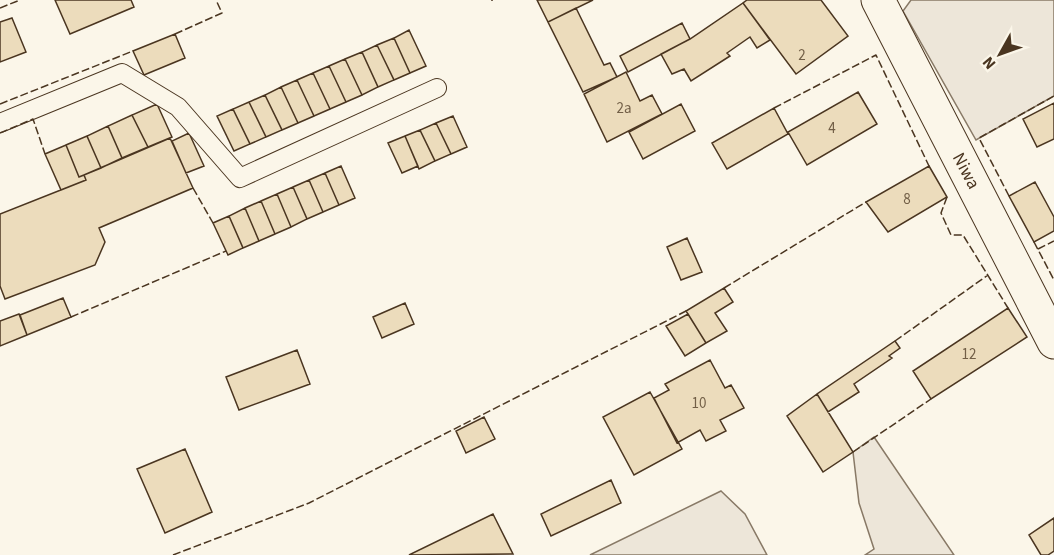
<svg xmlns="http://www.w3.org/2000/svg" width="1054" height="555" font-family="'Source Sans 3',sans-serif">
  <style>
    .green { fill: #ede6d9; stroke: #887966; stroke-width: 1.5 }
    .building { fill: #ecdcbc; stroke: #4a3520; stroke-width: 1.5 }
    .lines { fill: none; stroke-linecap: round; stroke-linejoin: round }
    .service-casing { stroke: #4a3520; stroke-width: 20 }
    .minor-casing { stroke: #4a3520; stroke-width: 35 }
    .service { stroke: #fbf6e9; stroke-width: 18 }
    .minor { stroke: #fbf6e9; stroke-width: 33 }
    .fence { stroke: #4a3520; stroke-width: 1.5; stroke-dasharray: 8 3; stroke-linecap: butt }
    .labels { text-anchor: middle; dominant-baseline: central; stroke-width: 4.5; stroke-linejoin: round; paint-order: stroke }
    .number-label { font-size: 15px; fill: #725f47 }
    .street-label { font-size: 18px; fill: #4a3520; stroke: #fbf6e9 }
  </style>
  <rect width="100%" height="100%" fill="#fbf6e9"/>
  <path class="green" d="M911 0H1054V96L976 140 903 11Z
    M874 437 954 555H865L874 549 859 503 853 452Z
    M721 491 745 514 767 555H590Z"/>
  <path class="building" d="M55 0H131L134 7 70 34Z
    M537 0H593L548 22Z
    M747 0H821L848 36 796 74 743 3Z
    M743 3 770 40 757 48 750 37 727 53 730 56 691 81 684 69 672 74 661 54 690 39Z
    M576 8 604 65 610 63 617 77 583 92 548 22Z
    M12 18 26 52 0 62V22Z
    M682 23 690 39 628 72 620 56Z
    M409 30 426 66 410 73 394 38Z
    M175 34 185 58 144 75 133 51Z
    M394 38 410 73 394 80 377 45Z
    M377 45 394 80 378 87 362 52Z
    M362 52 378 87 362 95 345 59Z
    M345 59 362 95 346 102 329 66Z
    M329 66 346 102 330 109 313 73Z
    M626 72 640 101 652 95 662 114 607 142 584 94Z
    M313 73 330 109 314 116 297 80Z
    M297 80 314 116 298 123 281 87Z
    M281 87 298 123 282 130 265 95Z
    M858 92 877 124 807 165 788 132Z
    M265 95 282 130 266 137 249 102Z
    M249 102 266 137 250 144 233 109Z
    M1054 103V139L1037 147 1023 119Z
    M157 104 172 137 148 147 132 115Z
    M681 104 695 131 643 159 629 132Z
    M774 108 788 134 727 169 712 143Z
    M233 109 250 144 234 151 217 116Z
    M132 115 148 147 122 158 108 126Z
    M453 116 467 147 451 154 436 123Z
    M436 123 451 154 435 161 420 130Z
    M108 126 122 158 101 168 87 136Z
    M420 130 435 161 419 169 405 136Z
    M189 133 204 166 186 173 172 141Z
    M87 136 101 168 79 177 66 145Z
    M405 136 418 166 402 173 388 143Z
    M170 138 193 188 99 228 105 242 95 265 5 299 0 286V214L86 180 84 175Z
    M66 145 79 177 84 175 86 180 61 190 45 154Z
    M341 166 355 198 339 205 325 173Z
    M929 166 947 197 888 232 866 202Z
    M325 173 339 205 323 212 309 180Z
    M309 180 323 212 307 219 293 187Z
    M1035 182 1054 217V231L1034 242 1009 196Z
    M293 187 307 219 291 227 277 194Z
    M277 194 291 227 275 234 261 201Z
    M261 201 275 234 259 241 245 208Z
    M245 208 259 241 243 248 229 216Z
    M229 216 243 248 228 255 213 223Z
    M687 238 702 272 681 280 667 247Z
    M724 288 733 302 715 313 727 331 706 343 686 311Z
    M63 298 71 317 27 335 20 315Z
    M405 303 414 324 382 338 373 317Z
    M1008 308 1027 337 931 399 913 371Z
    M19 314 27 335 0 346V321Z
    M688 314 706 343 685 356 666 326Z
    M895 341 900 348 889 356 892 358 854 384 859 392 828 412 817 394Z
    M297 350 310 384 239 410 226 377Z
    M710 360 725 388 731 385 744 408 720 420 726 431 706 441 700 430 677 443 654 398 669 390 665 384Z
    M650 392 682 449 634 475 603 417Z
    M817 394 853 452 823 472 787 416Z
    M484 417 495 439 466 453 456 431Z
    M185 449 212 512 165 533 137 469Z
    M611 480 621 503 551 536 541 514Z
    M493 514 513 554 409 555Z
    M1054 518V551L1048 555H1041L1029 535Z"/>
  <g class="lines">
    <g class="service-casing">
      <path id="service" d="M0 123 122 73 178 107 240 178 437 88"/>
    </g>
    <g class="minor-casing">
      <path id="minor" d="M878 0 1054 342"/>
    </g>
    <use href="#service" class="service"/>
    <use href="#minor" class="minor"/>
    <path class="fence" d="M492 0V1
      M0 8 20 0
      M175 34 222 13 216 0
      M0 104 133 51
      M774 108 876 55 929 166
      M0 133 33 119 45 154
      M193 188 213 223
      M1009 196 979 138 1054 96
      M947 197 941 213 951 235H963L1008 308
      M1034 242 1054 280
      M1038 249 1054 241
      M724 288 866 202
      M71 317 226 251
      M895 341 988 275
      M853 452 931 399
      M173 555 309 503 686 311"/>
  </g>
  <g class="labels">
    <g class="number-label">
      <text x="802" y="55">2</text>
      <text x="624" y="108">2a</text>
      <text x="832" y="128">4</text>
      <text x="907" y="199">8</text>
      <text x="969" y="354">12</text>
      <text x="699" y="403">10</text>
    </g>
    <g class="street-label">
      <text transform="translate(966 171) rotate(62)">Niwa</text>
    </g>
  </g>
  <g transform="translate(1000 54) rotate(230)" stroke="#fbf6e9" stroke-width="4.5" paint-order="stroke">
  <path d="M0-4.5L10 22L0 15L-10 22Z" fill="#4a3520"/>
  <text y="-9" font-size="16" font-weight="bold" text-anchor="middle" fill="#4a3520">N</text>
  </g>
</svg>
